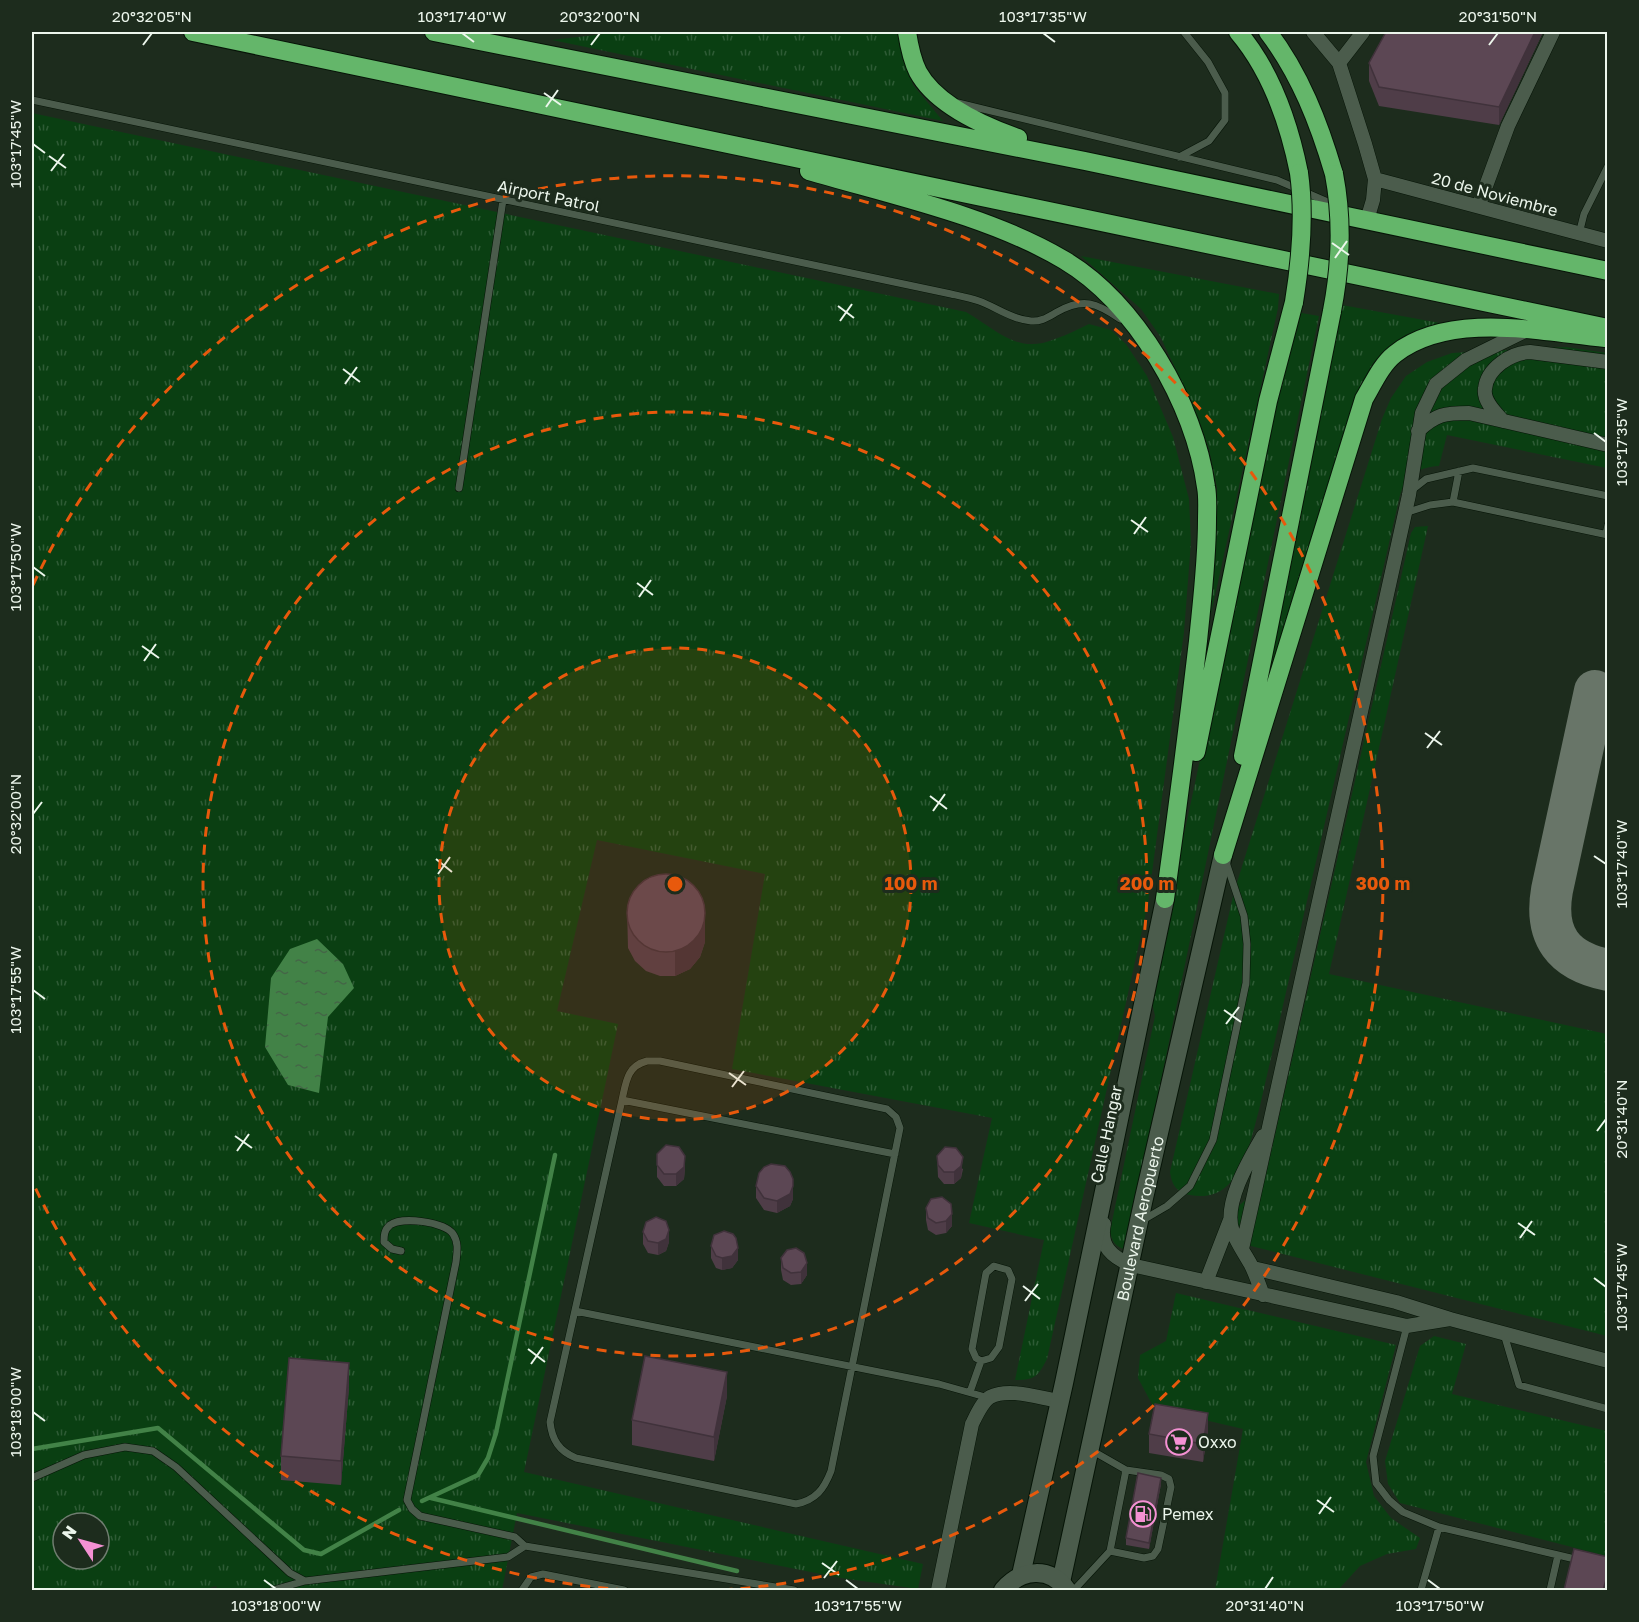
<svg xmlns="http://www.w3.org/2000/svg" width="1639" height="1622" font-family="'Golos Text',sans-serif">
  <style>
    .grass { fill: url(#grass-tufts); fill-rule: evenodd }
    .water { fill: url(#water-ripples) }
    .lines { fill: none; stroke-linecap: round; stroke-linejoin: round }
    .stream { stroke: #428247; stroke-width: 4.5 }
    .taxiway { stroke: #687568; stroke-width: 42 }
    .lane-casing { stroke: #061407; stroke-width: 8 }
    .street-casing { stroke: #061407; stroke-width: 15 }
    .secondary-casing { stroke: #061407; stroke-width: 20 }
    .highway-casing { stroke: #061407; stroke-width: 20 }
    .lane { stroke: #4b5c4c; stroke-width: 7 }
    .street { stroke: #4b5c4c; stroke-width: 14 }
    .secondary { stroke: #4b5c4c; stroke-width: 18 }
    .highway { stroke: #64b66a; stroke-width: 18 }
    .highway-bridge-casing { stroke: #061407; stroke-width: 20; stroke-linecap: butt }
    .highway-bridge { stroke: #64b66a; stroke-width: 18 }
    .wall { fill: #4f3d48 }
    .shaded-wall { fill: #40323b }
    .building { fill: #5c4754; stroke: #40323b; stroke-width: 1.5 }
    .ticks { fill: none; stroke: #ecf6ec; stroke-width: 2 }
    .ring { fill: none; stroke: #e8590c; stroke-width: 3; stroke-dasharray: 10 8 }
    .labels { text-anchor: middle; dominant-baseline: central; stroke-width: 6; stroke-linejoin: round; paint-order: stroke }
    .street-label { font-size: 16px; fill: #ecf6ec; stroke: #1d2c1d }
    .poi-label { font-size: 16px; fill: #ecf6ec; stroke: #1d2c1d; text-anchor: start }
    .centre { fill: #e8590c; stroke: #1d2c1d; stroke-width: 3 }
    .ring-label { font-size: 18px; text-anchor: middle; font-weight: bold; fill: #e8590c; stroke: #1d2c1d; stroke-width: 6; stroke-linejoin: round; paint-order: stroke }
    .neatline { fill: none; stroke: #ecf6ec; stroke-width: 2 }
    .ticks-label { font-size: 15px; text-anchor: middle; fill: #ecf6ec }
  </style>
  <defs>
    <pattern id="grass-tufts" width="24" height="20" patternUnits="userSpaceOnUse" patternTransform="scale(1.5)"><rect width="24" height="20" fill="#0a3f12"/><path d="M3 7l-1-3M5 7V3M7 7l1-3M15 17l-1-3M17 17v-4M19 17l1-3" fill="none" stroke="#2e5b35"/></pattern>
    <pattern id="water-ripples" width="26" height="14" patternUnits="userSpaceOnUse" patternTransform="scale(1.5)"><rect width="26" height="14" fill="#428247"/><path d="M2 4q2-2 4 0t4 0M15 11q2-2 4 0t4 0" fill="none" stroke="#446647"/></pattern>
  </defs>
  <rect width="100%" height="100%" fill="#1d2c1d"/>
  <path class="grass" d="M621 32H901V45L913 85 943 121 552 40Z
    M32 113 966 312C997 330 1017 355 1055 339 1067 335 1078 329 1089 324L1111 330 1126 344 1147 376 1173 437 1189 499 1191 542 1184 632 1148 903 1047 1359C1038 1376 1036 1380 1015 1380L1044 1240 969 1223 992 1118 732 1069 765 874 597 840 557 1011 618 1024 524 1472 923 1564 918 1589 841 1578 517 1513 502 1590H218L216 1586 202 1590H32ZM63 1523H99V1559H63Z
    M1081 256 1279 294 1278 308 1211 614 1217 488 1209 449 1190 399 1160 336 1141 309Z
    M1342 305 1440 323 1410 335 1358 398 1256 712Z
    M1296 312 1319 316 1126 1250C1115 1246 1112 1242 1110 1231L1155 1016 1150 993Z
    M1566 347 1607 353V468L1447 435 1439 466C1418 467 1407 476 1400 495L1259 1110C1249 1145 1240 1205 1190 1195 1176 1192 1172 1185 1170 1172L1234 892 1382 419 1391 398 1406 376 1427 362 1452 353Z
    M1428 526 1329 974 1607 1034V1336L1235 1242 1237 1207C1251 1196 1261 1188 1267 1170L1411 533 1415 527Z
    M1176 1293 1396 1345 1366 1462 1374 1496 1391 1518 1420 1538 1416 1549 1387 1554 1360 1566 1338 1590H1215L1243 1429 1154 1408 1138 1378 1140 1355 1166 1341Z
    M1434 1336 1466 1344 1452 1394 1607 1431V1556L1400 1503 1388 1484 1385 1461 1420 1346Z"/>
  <path class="water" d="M317 939 343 964 354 988 328 1017 319 1093 288 1085 265 1047 271 978 290 949Z"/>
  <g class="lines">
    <path class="stream" d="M32 1449 158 1428 304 1550 321 1554 399 1510
      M431 1498 737 1571
      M422 1501 478 1475 488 1458 496 1433 555 1155"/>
    <path class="taxiway" d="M1595 691 1552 890C1544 936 1563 961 1608 970"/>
    <g class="lane-casing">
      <path id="lane" d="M32 100 951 294C960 296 970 298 979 301 996 307 1011 319 1031 321 1041 322 1048 317 1057 312 1083 297 1097 303 1120 319
        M958 103 1277 180 1337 206
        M1179 157 1209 141 1225 120V93L1208 62 1184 32
        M1579 234 1584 214 1608 166
        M1459 471 1453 502 1608 535
        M459 488 503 200
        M1412 490 1426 479 1473 468 1608 496
        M1405 513 1430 505 1453 502
        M1606 534 1608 525
        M647 1061H660L887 1109 896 1117 900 1128 831 1471C824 1489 816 1500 796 1504L576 1458C559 1451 552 1440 550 1422L622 1100C626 1082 627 1066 647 1061Z
        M622 1100 895 1154
        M1143 1220 1167 1206 1190 1186 1213 1140 1246 983 1247 944 1244 916 1226 862
        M401 1251 392 1249 384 1242C384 1236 384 1230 390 1225 402 1216 445 1222 453 1234 459 1243 457 1252 456 1262L407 1500 412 1509 420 1516 515 1537 525 1546 794 1590
        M994 1266 1008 1270 1012 1279 999 1347 991 1358 981 1361 976 1358 972 1349 986 1273Z
        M575 1311 939 1384 989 1398
        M1407 1326 1373 1456 1376 1483 1389 1500 1403 1512 1439 1527
        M1504 1334 1519 1385 1608 1409
        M970 1392 981 1361
        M32 1478 84 1455 125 1447 153 1451 176 1467 290 1573 305 1581 508 1557 525 1546
        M1110 1551 1126 1470
        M1558 1555 1579 1560
        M273 1590 305 1581
        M522 1590 531 1577 543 1574 624 1590
        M1074 1590 1110 1551 1144 1558 1153 1556 1158 1549 1171 1487 1169 1479 1161 1475 1126 1470 1091 1450
        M1421 1590 1439 1527 1558 1555 1550 1590"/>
    </g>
    <g class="street-casing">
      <path id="street" d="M1313 32 1339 63 1365 144 1375 179 1373 200 1367 220
        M1339 63 1363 32
        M1375 179 1608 241
        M1479 205 1508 126 1553 32
        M1503 421C1496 413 1483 401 1485 389 1487 368 1511 353 1530 352L1608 362
        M1418 431C1436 414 1445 413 1469 413L1608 445
        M1263 1136C1249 1160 1222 1205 1233 1232 1237 1243 1245 1254 1251 1265 1256 1275 1259 1285 1263 1295
        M1104 1224C1099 1246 1112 1257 1131 1265L1407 1326 1450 1319
        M1242 1249 1409 495 1422 413 1436 384 1466 360 1527 330
        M1253 1268 1396 1302 1450 1319 1608 1361
        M1206 1282 1230 1220
        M938 1590 972 1424C976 1416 982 1402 990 1397 1009 1387 1039 1398 1059 1401"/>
    </g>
    <g class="secondary-casing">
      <g id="secondary">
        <path d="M1021 1575 1064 1383 1165 899"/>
        <path id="s1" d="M1061 1582 1144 1198 1223 855"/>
        <path d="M1003 1590C1021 1569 1050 1566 1067 1590"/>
      </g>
    </g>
    <g class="highway-casing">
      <path id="highway" d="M193 32 1608 328
        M434 32 1085 161 1608 271
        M907 32C909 45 912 60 918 72 936 105 984 126 1018 138
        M1238 32C1271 71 1289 123 1299 173
        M1268 32C1300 74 1319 123 1334 174
        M809 171C891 195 990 216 1064 260 1136 303 1195 404 1206 487 1208 497 1207 509 1207 520 1207 561 1202 600 1198 641 1188 727 1177 813 1165 899
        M1196 752 1268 401 1294 302
        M1243 756 1332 311
        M1223 855 1364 399C1373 384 1381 365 1395 354 1450 311 1541 332 1605 338"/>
    </g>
    <use href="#lane" class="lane"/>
    <use href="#street" class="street"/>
    <use href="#secondary" class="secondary"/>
    <use href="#highway" class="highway"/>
    <g class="highway-bridge-casing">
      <path id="highway-bridge" d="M1294 302C1301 259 1305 216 1299 173
        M1332 311C1341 265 1343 221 1334 174"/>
    </g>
    <use href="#highway-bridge" class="highway-bridge"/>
  </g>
  <path class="wall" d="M1386 32H1543L1499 125 1379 106 1369 81V63Z
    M627 908 705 942 700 957 690 969 675 976H660L646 971 635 961 628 948Z
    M657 1154 685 1168 684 1179 676 1186H664L657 1177Z
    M937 1156 963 1169 961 1178 954 1184H944L938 1177Z
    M793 1179V1199L790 1206 777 1213 764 1210 756 1198V1186Z
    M931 1199 952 1226 946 1233 936 1235 928 1230 926 1220V1208Z
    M643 1232 669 1242 666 1251 658 1255 648 1253 643 1244Z
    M711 1246 738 1260 732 1268 722 1270 716 1268 711 1258Z
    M781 1258 807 1275 801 1284 791 1285 783 1280 781 1270Z
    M349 1387 341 1485 281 1480V1456Z
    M727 1396 714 1461 632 1445V1420Z
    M1208 1431 1203 1462 1149 1453V1434Z
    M1161 1484 1149 1549 1126 1545V1538Z"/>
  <path class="shaded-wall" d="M1535 32H1543L1499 125V107Z
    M705 918V942L700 957 690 969 675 976V951Z
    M685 1156V1168L684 1179 676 1186V1174Z
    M963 1157 961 1178 954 1184V1172Z
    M793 1186V1199L790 1206 777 1213V1201Z
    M952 1214V1226L946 1233V1221Z
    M669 1230V1242L666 1251 658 1255V1243Z
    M738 1248V1260L732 1268 722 1270V1258Z
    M807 1263V1275L801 1284V1272Z
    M349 1363V1387L341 1485V1461Z
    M727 1372V1396L714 1461V1437Z
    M1208 1413V1431L1203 1462V1444Z
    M1161 1478V1484L1149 1549V1543Z
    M1608 1573V1590H1603Z"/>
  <path class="building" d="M1386 32H1535L1499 107 1379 87 1369 63Z
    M627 913a39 39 0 1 1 78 0a39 39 0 1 1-78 0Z
    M666 1145 679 1147 685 1156 684 1167 676 1174H664L657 1165V1154Z
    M945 1147 956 1148 963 1157 961 1166 954 1172H944L938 1165 937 1156Z
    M771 1164 785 1166 790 1172 793 1179V1186L790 1194 777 1201 764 1198 756 1186 759 1173 764 1167Z
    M942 1197 951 1204 952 1214 946 1221 936 1223 928 1218 926 1208 931 1199Z
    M656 1217 666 1221 669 1230 666 1239 658 1243 648 1241 643 1232 646 1222Z
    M724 1231 733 1234 736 1238 738 1248 732 1256 722 1258 716 1256 711 1246 714 1235Z
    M796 1248 804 1253 807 1263 801 1272 791 1273 783 1268 781 1258 787 1250Z
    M645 1356 727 1372 714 1437 632 1420Z
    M289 1358 349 1363 341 1461 281 1456Z
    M1155 1404 1208 1413 1203 1444 1149 1434Z
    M1138 1473 1161 1478 1149 1543 1126 1538Z
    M1574 1549 1608 1557V1573L1603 1590H1564Z"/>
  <path class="ticks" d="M462 33 474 42M1043 33 1055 42M143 45 152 33M591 45 600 33M1489 45 1498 33M544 93 561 105M546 107 558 90M33 144 45 153M49 156 66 168M51 171 64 154M1332 243 1349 255M1335 258 1347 241M838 306 854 318M840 321 852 304M343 369 360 382M345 384 357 367M1594 433 1606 442M1131 520 1148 532M1134 534 1146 517M33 567 45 576M637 583 653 595M639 597 651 580M142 646 159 658M144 661 156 644M1425 733 1442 745M1427 748 1440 731M930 796 947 809M933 811 945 794M33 814 42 802M1594 856 1606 864M436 859 452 872M438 874 450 857M33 990 45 999M1224 1010 1241 1022M1226 1024 1239 1007M729 1073 746 1085M732 1087 744 1071M1597 1131 1606 1119M235 1136 252 1148M237 1151 249 1134M1518 1223 1535 1235M1520 1238 1532 1221M1594 1278 1606 1287M1023 1286 1040 1299M1025 1301 1038 1284M528 1349 545 1362M531 1364 543 1347M33 1412 45 1421M1317 1500 1334 1512M1319 1514 1331 1497M822 1563 839 1575M824 1578 837 1561M264 1580 276 1589M846 1580 858 1589M1428 1580 1440 1589M1265 1589 1273 1577"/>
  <circle cx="675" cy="884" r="236" fill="#e8590c" fill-opacity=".12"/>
  <g class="ring">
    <circle cx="675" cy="884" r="236"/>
    <circle cx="675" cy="884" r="472"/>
    <path d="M626 1590A708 708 0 0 1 33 1183M33 585A708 708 0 1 1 724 1590"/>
  </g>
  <defs>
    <g id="supermarket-ring" transform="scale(1.35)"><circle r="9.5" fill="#1d2c1d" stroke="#f491d3" stroke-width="1.5"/><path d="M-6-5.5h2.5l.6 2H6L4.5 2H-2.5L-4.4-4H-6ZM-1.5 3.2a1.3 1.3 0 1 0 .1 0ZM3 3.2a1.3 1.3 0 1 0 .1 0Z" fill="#f491d3"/></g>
    <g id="fuel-ring" transform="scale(1.35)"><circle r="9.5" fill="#1d2c1d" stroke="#f491d3" stroke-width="1.5"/><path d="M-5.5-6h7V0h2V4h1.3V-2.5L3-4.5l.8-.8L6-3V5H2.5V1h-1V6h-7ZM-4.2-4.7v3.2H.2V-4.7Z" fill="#f491d3"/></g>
  </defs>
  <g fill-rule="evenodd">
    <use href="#supermarket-ring" x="1179" y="1442"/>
    <use href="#fuel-ring" x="1143" y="1514"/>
  </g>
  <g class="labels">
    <g class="street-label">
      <text transform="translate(1495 194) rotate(15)">20 de Noviembre</text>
      <text transform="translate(549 196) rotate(12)">Airport Patrol</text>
      <text transform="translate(1106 1134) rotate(-78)">Calle Hangar</text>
      <text stroke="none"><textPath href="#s1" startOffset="372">Boulevard Aeropuerto</textPath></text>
    </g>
    <g class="poi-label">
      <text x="1198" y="1442">Oxxo</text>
      <text x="1162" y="1514">Pemex</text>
    </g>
  </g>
  <circle cx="675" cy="884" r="9" class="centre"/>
  <g class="ring-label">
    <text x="911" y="890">100 m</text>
    <text x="1147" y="890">200 m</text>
    <text x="1383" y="890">300 m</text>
  </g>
  <rect width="1639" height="1622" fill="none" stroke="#1d2c1d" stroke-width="66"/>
  <g transform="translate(81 1541) rotate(306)"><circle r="28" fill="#1d2c1d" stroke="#707d70" stroke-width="1.5"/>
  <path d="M0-4.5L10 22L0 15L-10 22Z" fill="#f491d3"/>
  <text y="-9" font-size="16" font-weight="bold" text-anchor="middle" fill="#ecf6ec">N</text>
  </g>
  <rect x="33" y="33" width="1573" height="1556" class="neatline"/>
  <g class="ticks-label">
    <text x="152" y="22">20°32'05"N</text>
    <text x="462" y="22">103°17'40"W</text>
    <text x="600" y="22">20°32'00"N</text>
    <text x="1043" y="22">103°17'35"W</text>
    <text x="1498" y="22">20°31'50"N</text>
    <text transform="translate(16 144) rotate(-90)" y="5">103°17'45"W</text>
    <text transform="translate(1622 442) rotate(-90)" y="5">103°17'35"W</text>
    <text transform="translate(16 567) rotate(-90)" y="5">103°17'50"W</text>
    <text transform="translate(16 814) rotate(-90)" y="5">20°32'00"N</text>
    <text transform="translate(1622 864) rotate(-90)" y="5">103°17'40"W</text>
    <text transform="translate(16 990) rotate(-90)" y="5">103°17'55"W</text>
    <text transform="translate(1622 1119) rotate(-90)" y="5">20°31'40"N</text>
    <text transform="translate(1622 1287) rotate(-90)" y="5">103°17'45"W</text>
    <text transform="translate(16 1412) rotate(-90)" y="5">103°18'00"W</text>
    <text x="276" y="1611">103°18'00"W</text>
    <text x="858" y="1611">103°17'55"W</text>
    <text x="1265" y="1611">20°31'40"N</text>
    <text x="1440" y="1611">103°17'50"W</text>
  </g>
</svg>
